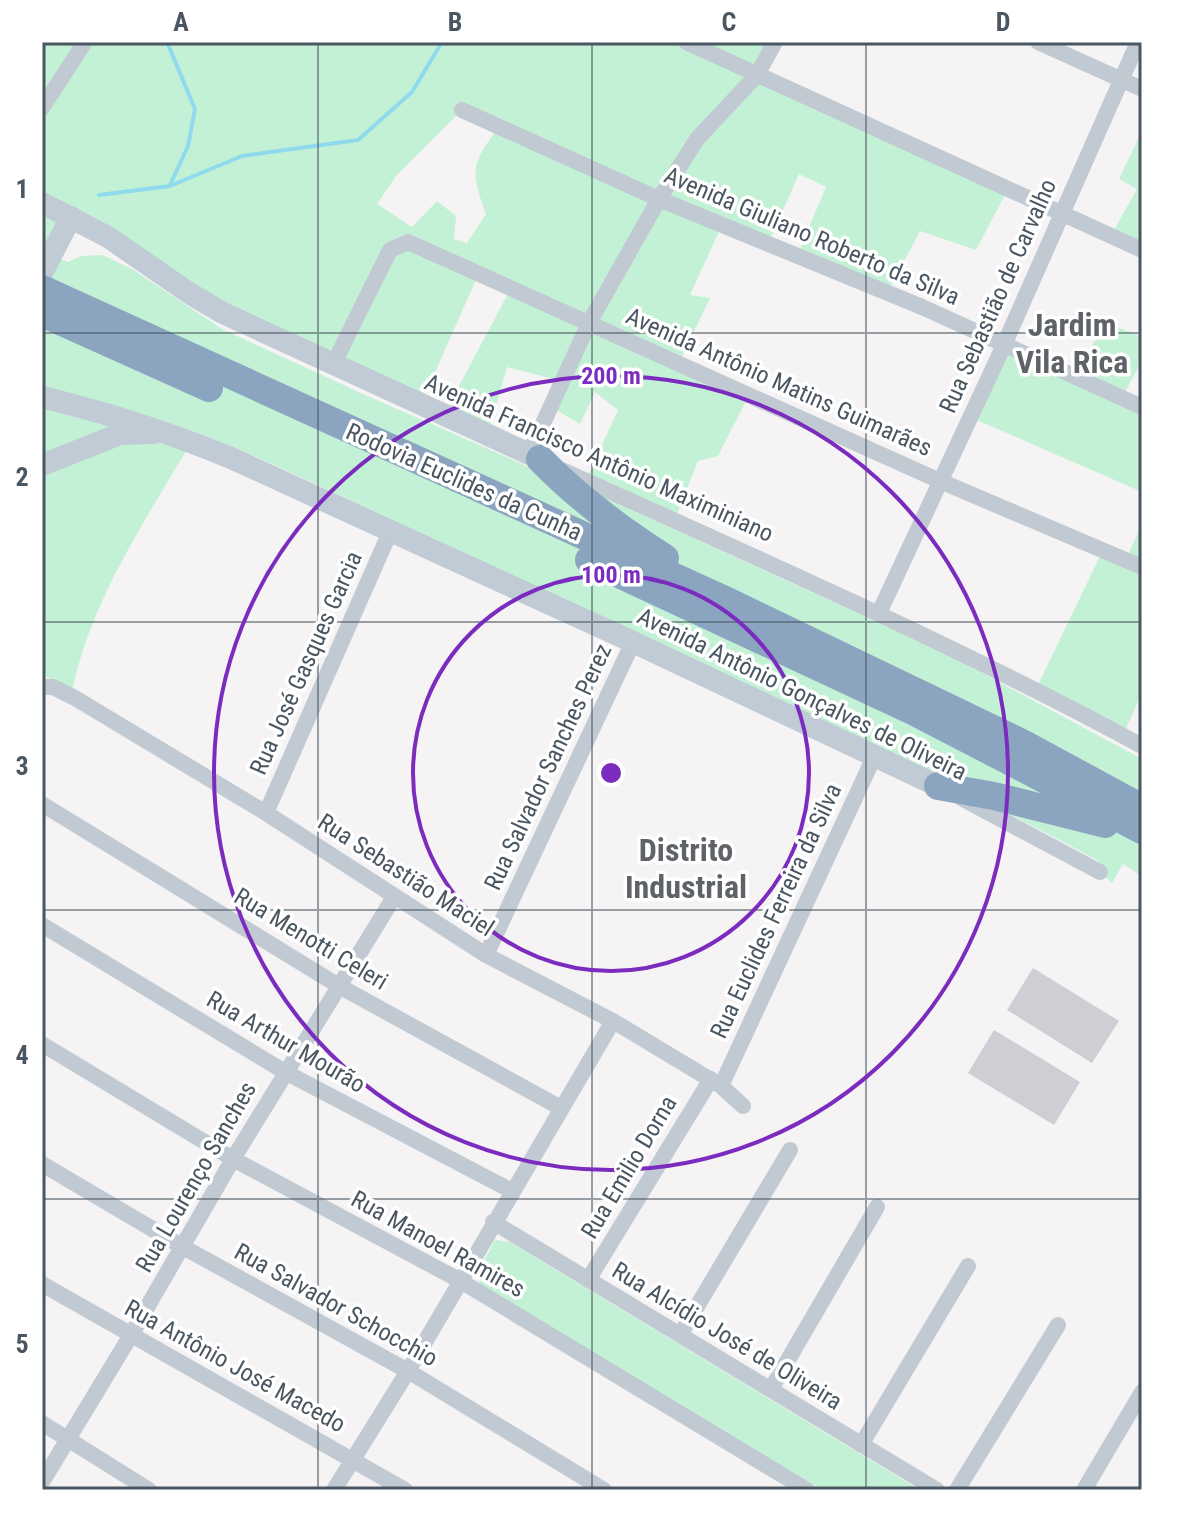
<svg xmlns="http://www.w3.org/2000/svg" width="1184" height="1532" font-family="'Roboto Condensed',sans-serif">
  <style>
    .green { fill: #c3f1d5; fill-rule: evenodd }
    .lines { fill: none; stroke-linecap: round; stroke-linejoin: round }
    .stream { stroke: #90daee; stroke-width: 4 }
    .building { fill: #cdcfd5 }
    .minor { stroke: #c1cad2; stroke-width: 16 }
    .secondary { stroke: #c1cbd6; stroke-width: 22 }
    .motorway { stroke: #8ba5c1; stroke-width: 28 }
    .grid { fill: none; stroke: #4a5661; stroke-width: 2; stroke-opacity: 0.55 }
    .ring { fill: none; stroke: #7b2cbf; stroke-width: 4 }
    .labels { text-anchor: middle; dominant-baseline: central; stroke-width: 7; stroke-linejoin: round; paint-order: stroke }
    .street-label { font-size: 24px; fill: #4a5661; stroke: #fff }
    .district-label { font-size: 32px; font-weight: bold; fill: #5f6368; stroke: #fff }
    .centre { fill: #7b2cbf; stroke: #fff; stroke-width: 4 }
    .ring-label { font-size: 24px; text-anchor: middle; font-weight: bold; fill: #7b2cbf; stroke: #fff; stroke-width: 7; stroke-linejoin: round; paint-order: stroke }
    .neatline { fill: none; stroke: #4a5661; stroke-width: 3 }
    .grid-label { font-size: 26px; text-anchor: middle; font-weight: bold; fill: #4a5661 }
  </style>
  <rect width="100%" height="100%" fill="#f5f3f3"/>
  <path class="green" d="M42 42H775L758 74 1008 189 976 250 920 231 887 293 797 256 826 187 799 174 768 244 722 225 690 295 710 298 679 363 749 395 718 456 698 461 674 521 586 480 618 410 595 392 580 424 551 407 562 381 507 367 487 437 443 416 511 288 479 273 420 406 333 365 42 203ZM462 110 499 127C471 164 470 171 486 214L467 243 454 239 456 216 437 201 412 227 377 204 396 176Z
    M1142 131V250L1111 236 1137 189 1119 179Z
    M44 218H52L58 222 44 252 68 262 81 256 102 255 132 269 222 329 363 394 561 481 590 491 943 652 1142 759V876L1123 864 1112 883 1100 872 1099 861C906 757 705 668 506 576 398 526 293 468 182 427 136 410 89 399 42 389Z
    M1107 323 1142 337V360L1122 398 1142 407V492L970 417 1004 345 1072 376Z
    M42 404 189 446C143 524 91 601 72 691L42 674Z
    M1142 523V693L1123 735 1036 689 1103 550 1126 560Z
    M495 1240 510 1242 920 1490H822L481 1285 476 1276Z"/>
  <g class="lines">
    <path class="stream" d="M167 42 195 109 188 146 170 185
      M99 195 170 186 242 156 358 140 412 92 442 42"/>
  </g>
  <path class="building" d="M1033 968 1119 1021 1092 1063 1007 1010Z
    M994 1030 1080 1082 1054 1125 968 1073Z"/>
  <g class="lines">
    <path class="minor" d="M686 42 1142 250
      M1038 42 1142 89
      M42 108 85 42
      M462 110 659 199 922 307 1142 407
      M333 365 390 250 408 242 940 481 1142 567
      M528 456 589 323 659 199 697 139 757 75 775 42
      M562 470C757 558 954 644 1142 746
      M879 613 1004 345 1138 42
      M42 687H53L75 698 266 813 486 955 613 1021 721 1086 743 1106
      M961 798 1100 872
      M42 804 339 986 561 1108
      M266 813 390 532
      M42 925 285 1072 512 1191
      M486 955 633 642
      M42 1044 233 1159 459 1280 807 1490
      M721 1086 874 757
      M42 1164 183 1247 408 1371 604 1490
      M493 1222 937 1490
      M588 1280 711 1079
      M42 1284 405 1490
      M680 1335 790 1150
      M771 1389 877 1207
      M42 1423 149 1490
      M861 1445 968 1266
      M42 1482 131 1335 233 1159 394 897
      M334 1490 408 1371 613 1021
      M957 1490 1058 1325
      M1084 1490 1142 1392"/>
    <path class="secondary" d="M42 203 108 237 189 293 223 313 540 459
      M42 273 71 217
      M42 397C110 414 166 431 231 458L633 642 938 786
      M42 465 120 434 154 433"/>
    <path class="motorway" d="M42 289 725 600 1024 744 1142 808
      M42 313 209 388
      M540 459C577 497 621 530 665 558
      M589 560 915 712 1142 830
      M938 786 994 796 1105 824"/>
  </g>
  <path class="grid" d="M318 42V1490M592 42V1490M866 42V1490M42 333H1142M42 622H1142M42 910H1142M42 1199H1142"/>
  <g class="ring">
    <circle cx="611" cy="773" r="198"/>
    <circle cx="611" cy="773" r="397"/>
  </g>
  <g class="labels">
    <g class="street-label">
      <text transform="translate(812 236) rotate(23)">Avenida Giuliano Roberto da Silva</text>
      <text transform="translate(998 296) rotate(-66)">Rua Sebastião de Carvalho</text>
      <text transform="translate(779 382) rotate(24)">Avenida Antônio Matins Guimarães</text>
      <text transform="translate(599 458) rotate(24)">Avenida Francisco Antônio Maximiniano</text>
      <text transform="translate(464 482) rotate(24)">Rodovia Euclides da Cunha</text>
      <text transform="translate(306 663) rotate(-66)">Rua José Gasques Garcia</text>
      <text transform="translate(802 694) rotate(26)">Avenida Antônio Gonçalves de Oliveira</text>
      <text transform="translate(548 767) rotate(-65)">Rua Salvador Sanches Perez</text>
      <text transform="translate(406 875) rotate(33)">Rua Sebastião Maciel</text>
      <text transform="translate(776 911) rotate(-65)">Rua Euclides Ferreira da Silva</text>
      <text transform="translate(311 939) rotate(31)">Rua Menotti Celeri</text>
      <text transform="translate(286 1042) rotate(30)">Rua Arthur Mourão</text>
      <text transform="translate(629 1167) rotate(-59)">Rua Emilio Dorna</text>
      <text transform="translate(196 1177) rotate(-60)">Rua Lourenço Sanches</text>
      <text transform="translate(438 1244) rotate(29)">Rua Manoel Ramires</text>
      <text transform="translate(336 1305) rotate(29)">Rua Salvador Schocchio</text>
      <text transform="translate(727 1336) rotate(31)">Rua Alcídio José de Oliveira</text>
      <text transform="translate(235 1366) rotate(29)">Rua Antônio José Macedo</text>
    </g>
    <g class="district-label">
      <text x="1072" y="325">Jardim<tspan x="1072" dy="37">Vila Rica</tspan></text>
      <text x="686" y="850">Distrito<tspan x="686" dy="37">Industrial</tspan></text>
    </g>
  </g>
  <circle cx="611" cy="773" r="12" class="centre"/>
  <g class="ring-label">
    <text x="611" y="384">200 m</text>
    <text x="611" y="583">100 m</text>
  </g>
  <rect width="1184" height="1532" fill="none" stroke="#ffffff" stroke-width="88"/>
  <rect x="44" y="44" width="1096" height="1444" class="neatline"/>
  <g class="grid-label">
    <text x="181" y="31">A</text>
    <text x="455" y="31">B</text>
    <text x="729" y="31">C</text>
    <text x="1003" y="31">D</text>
    <text x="22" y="198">1</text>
    <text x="22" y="486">2</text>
    <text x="22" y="775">3</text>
    <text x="22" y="1064">4</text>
    <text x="22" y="1353">5</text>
  </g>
</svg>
